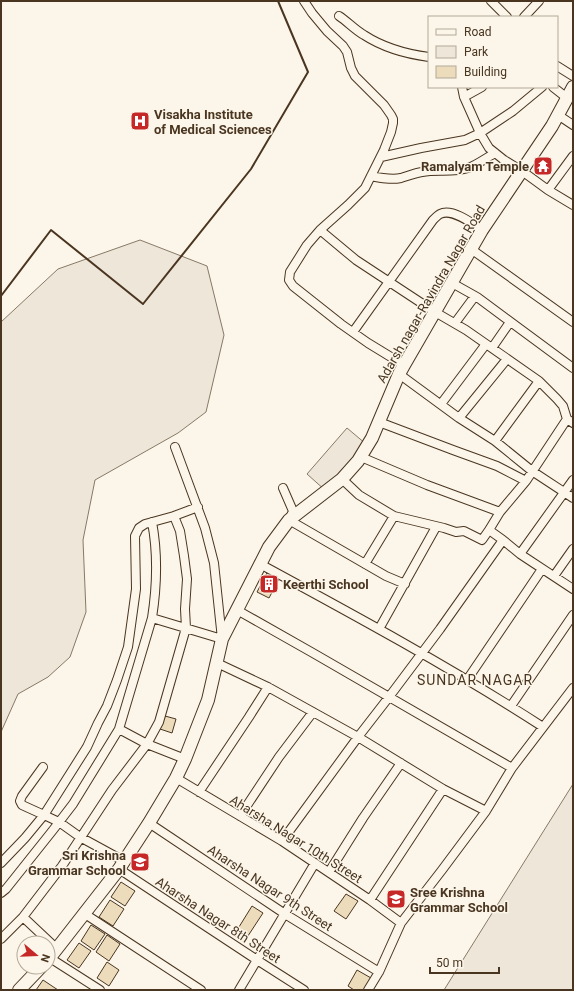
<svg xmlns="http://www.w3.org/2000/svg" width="574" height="991" font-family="Roboto,sans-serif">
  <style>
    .green { fill: #ede6d9; stroke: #887966 }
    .building { fill: #ecdcbc; stroke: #4a3520 }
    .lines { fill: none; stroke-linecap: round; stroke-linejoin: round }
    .street-casing { stroke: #4a3520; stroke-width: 10 }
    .secondary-casing { stroke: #4a3520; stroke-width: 14 }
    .street { stroke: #fbf6e9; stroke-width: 8 }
    .secondary { stroke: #fbf6e9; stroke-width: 12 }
    .wall { stroke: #4a3520; stroke-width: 2 }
    .labels { text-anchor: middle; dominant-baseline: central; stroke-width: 3; stroke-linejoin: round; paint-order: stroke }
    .poi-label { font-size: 13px; font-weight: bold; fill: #4a3520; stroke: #fbf6e9; text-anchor: start }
    .street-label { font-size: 13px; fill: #4a3520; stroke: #fbf6e9 }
    .neighbourhood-label { font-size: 14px; letter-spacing: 1px; fill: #4a3520; stroke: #fbf6e9 }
  </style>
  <rect width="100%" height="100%" fill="#fbf6e9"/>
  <path class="green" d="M140 240 207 266 224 335 206 412 178 433 95 480 83 540 86 612 70 657 48 677 18 694 1 732V322L58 269Z
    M347 428 366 444 326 491 307 474Z
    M573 784V990H444Z"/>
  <path class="building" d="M268 571 280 577 269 598 257 592Z
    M165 716 176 719 172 733 160 729Z
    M121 882 135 891 125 906 111 897Z
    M346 894 358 901 346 919 334 911Z
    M110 900 124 909 113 926 99 917Z
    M252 906 263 913 244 942 234 935Z
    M91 925 105 934 94 950 81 941Z
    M107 935 120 944 109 961 96 952Z
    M79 943 91 951 79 968 67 960Z
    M107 962 119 970 109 986 97 978Z
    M357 970 371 978 364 990H354L348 986Z
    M43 980 58 990H36Z"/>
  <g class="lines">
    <g class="street-casing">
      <path id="street" d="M304 1 312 13 327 31 343 46 347 52 351 68 355 76 384 105 391 115 393 119V123L391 132 384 150 365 188 348 205 320 230 307 245 290 272 289 280 293 286 341 324 368 343 404 365
        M491 1 507 17
        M339 16C348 22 355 30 364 35 384 48 406 54 429 57
        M524 17 539 1
        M557 66 573 76
        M462 87 464 97 480 133 489 148 504 160 522 171 548 190 573 205
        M553 87 567 98
        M464 97 482 87
        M558 115 573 125
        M381 157 421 148 465 140 480 133 513 111 542 87
        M371 176C381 178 391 180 401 178 408 176 415 173 422 172 437 169 453 173 468 168 477 165 486 158 495 153
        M548 190 573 156
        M320 230 356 260 435 312
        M471 249 573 322
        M452 283 477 297 573 368
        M435 312 466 330 539 381 557 399 563 406 567 419 573 423
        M455 323 475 296
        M353 332 433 220C435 218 438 215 440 214 452 208 472 223 482 230
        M492 348 510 322
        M399 374 459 418 495 441 532 471 573 498
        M441 404 486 344
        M459 418 507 359
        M567 419 526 481 500 512 489 530 503 540 520 554 573 589
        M379 422 453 450 497 466 526 481
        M495 441 539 381
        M361 457 427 485 500 512
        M342 479 359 495 394 516 444 528 456 532 464 531 482 540 489 530
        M283 488 293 511 289 520 386 576 405 584
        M520 554 573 480
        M260 564C356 616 452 668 543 727
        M365 564 394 516
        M554 576 573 549
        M237 610 313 653 512 768
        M152 618 222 639 214 563 205 528 175 447
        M379 629 436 527
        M217 663 268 687 358 737 443 789 486 811
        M467 680 542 569
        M511 706 573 615
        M119 729 147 744 185 759
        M176 778 282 841 370 900 401 923
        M199 792 249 717 268 687
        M240 816 279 757 313 712
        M149 823 285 914 379 972
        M282 841 358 737 389 697 440 629 503 540
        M124 861 80 837 59 822 44 815 87 747 98 723 107 706 117 680 128 647 136 589 135 536 139 528 145 524 174 516 198 507
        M1 863 25 838 44 815 22 805 20 801 22 796 43 767
        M119 869 257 960 304 990
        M329 872 363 818 401 763
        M1 893 6 889 53 830 73 804 119 729 152 618C157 586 158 554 152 522
        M370 900 443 789
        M85 914 201 990
        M23 917 57 949
        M1 939 23 917 62 866 112 790 147 744 159 722 186 628 185 609 187 579 184 556 180 531 174 516
        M50 958 100 990
        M239 990 315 863
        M368 990 379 972 401 923 442 870 486 811 512 768 573 688"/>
    </g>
    <g class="secondary-casing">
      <path id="secondary" d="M48 960 119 869 149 823 176 778 185 759 208 700 222 639 269 547 289 520 342 479 358 461 372 438 399 374 404 365 482 230 552 126 573 87
        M19 990 41 967"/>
    </g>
    <use href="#street" class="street"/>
    <use href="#secondary" class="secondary"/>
    <path class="wall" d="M1 296 51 230 143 304 251 169 308 72 278 1"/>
  </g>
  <defs>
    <g id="hospital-square" transform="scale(1)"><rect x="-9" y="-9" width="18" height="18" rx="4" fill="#c62828" stroke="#fbf6e9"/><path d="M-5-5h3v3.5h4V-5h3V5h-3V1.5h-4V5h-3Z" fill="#fff"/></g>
    <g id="temple-square" transform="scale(1)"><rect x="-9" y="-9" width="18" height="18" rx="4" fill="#c62828" stroke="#fbf6e9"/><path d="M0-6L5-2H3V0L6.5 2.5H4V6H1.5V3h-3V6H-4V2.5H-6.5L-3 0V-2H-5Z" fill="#fff"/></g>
    <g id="building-square" transform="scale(1)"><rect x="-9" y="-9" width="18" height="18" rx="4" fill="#c62828" stroke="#fbf6e9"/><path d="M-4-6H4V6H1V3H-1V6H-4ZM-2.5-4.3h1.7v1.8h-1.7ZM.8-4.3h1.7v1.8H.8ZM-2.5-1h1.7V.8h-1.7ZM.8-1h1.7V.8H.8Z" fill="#fff"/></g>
    <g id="school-square" transform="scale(1)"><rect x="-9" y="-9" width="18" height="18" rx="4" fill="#c62828" stroke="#fbf6e9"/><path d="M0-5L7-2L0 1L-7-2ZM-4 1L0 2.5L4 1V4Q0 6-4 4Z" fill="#fff"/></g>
  </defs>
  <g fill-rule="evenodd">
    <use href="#hospital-square" x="140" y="121"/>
    <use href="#temple-square" x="543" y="166"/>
    <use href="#building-square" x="269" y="584"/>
    <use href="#school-square" x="140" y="862"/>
    <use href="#school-square" x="396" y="899"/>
  </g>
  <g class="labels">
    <g class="poi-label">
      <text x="154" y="114">Visakha Institute<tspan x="154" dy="15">of Medical Sciences</tspan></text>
      <text x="529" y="166" text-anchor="end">Ramalyam Temple</text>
      <text x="283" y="584">Keerthi School</text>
      <text x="126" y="855" text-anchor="end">Sri Krishna<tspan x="126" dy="15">Grammar School</tspan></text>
      <text x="410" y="892">Sree Krishna<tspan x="410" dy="15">Grammar School</tspan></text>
    </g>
    <g class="street-label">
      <text transform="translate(431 294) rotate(-60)">Adarsh nagar-Ravindra Nagar Road</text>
      <text transform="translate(296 839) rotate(32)">Aharsha Nagar 10th Street</text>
      <text transform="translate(270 888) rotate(33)">Aharsha Nagar 9th Street</text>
      <text transform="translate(218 920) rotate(33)">Aharsha Nagar 8th Street</text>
    </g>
    <g class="neighbourhood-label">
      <text x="475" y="680">SUNDAR NAGAR</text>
    </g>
  </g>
  <rect width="574" height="991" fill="none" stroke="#4a3520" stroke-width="4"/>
  <rect x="428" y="16" width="130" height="72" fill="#fbf6e9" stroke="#b4a999"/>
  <rect x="436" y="29" width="20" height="6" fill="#fbf6e9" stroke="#b4a999"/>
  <text x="464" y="36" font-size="12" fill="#4a3520">Road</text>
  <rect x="436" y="46" width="20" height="12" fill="#ede6d9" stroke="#b4a999"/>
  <text x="464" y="56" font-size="12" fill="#4a3520">Park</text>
  <rect x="436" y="66" width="20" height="12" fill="#ecdcbc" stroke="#b4a999"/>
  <text x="464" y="76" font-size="12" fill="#4a3520">Building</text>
  <g transform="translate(36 955) rotate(109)"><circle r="19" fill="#fbf6e9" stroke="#b4a999"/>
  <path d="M0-3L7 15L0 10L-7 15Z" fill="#c62828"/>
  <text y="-6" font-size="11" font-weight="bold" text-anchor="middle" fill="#4a3520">N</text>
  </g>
  <path d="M430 967v6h69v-6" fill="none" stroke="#4a3520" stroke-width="2"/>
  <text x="436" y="967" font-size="12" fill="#4a3520" stroke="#fbf6e9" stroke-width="3" paint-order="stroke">50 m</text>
</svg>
